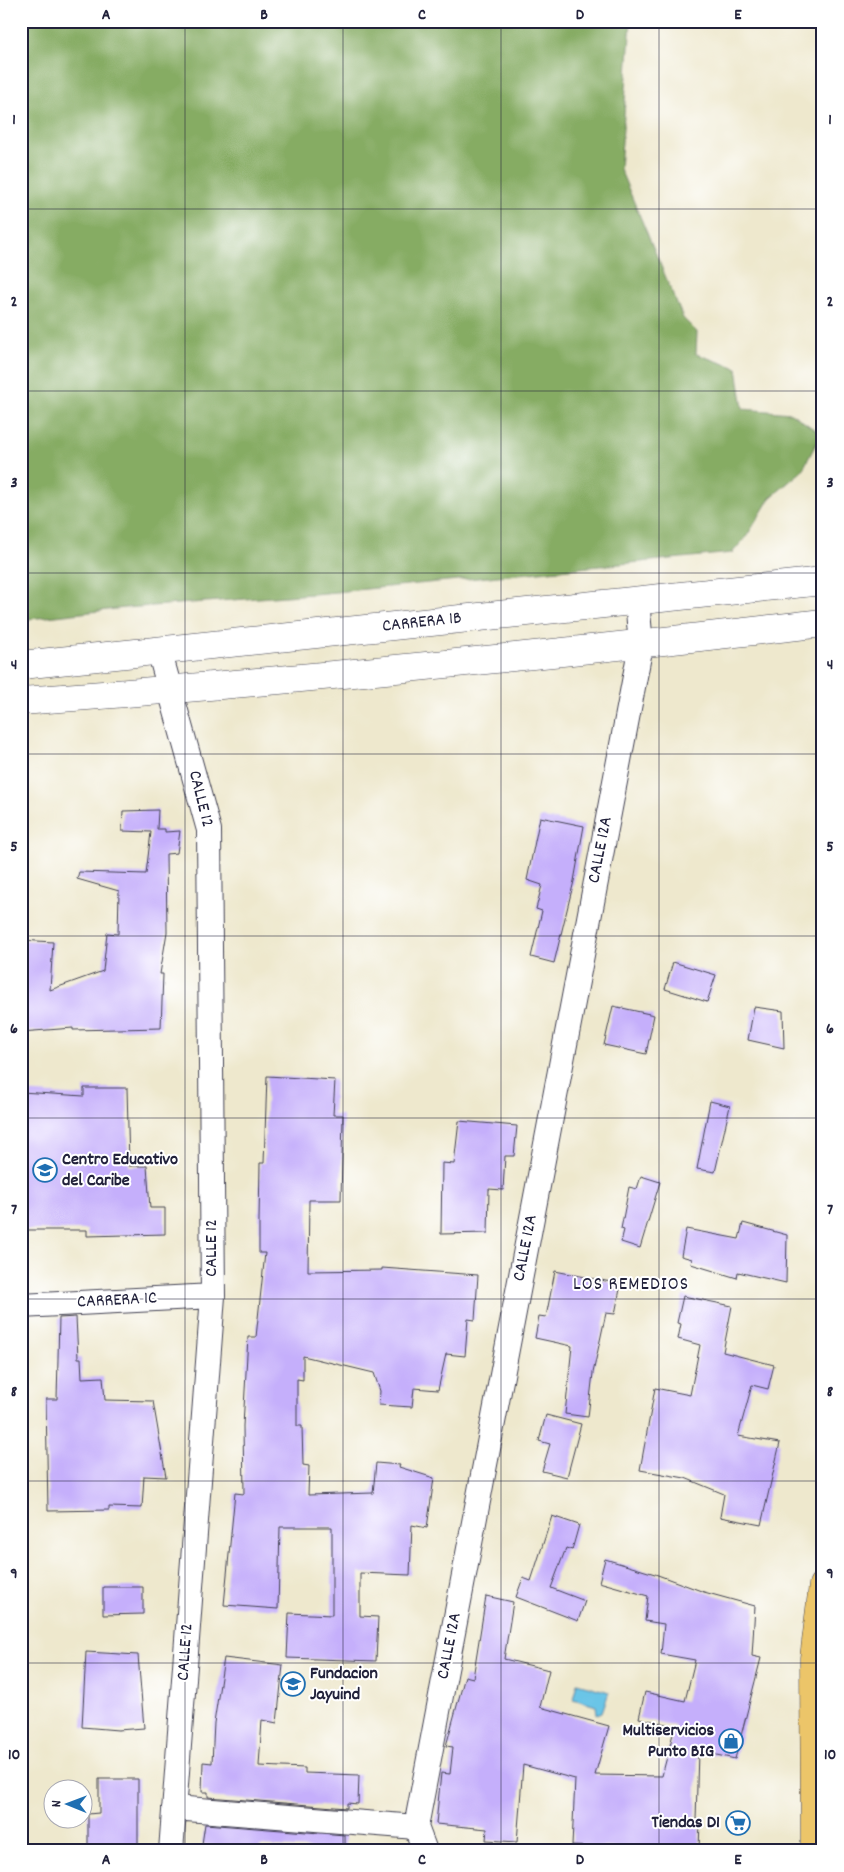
<svg xmlns="http://www.w3.org/2000/svg" width="844" height="1872" font-family="Dekko,sans-serif">
  <style>
    .forest { fill: #86ac63; stroke: #54674f }
    .water { fill: #6ac5e7; stroke: #467491 }
    .building { fill: #c5affb }
    .lines { fill: none; stroke-linecap: round; stroke-linejoin: round }
    .minor-casing { stroke: #414051; stroke-width: 26 }
    .tertiary-casing { stroke: #414051; stroke-width: 29 }
    .trunk-casing { stroke: #414051; stroke-width: 29 }
    .minor { stroke: #fff; stroke-width: 24 }
    .tertiary { stroke: #fff; stroke-width: 28 }
    .trunk { stroke: #ecc569; stroke-width: 28 }
    .grid { fill: none; stroke: #22223b; stroke-width: 1; stroke-opacity: 0.55 }
    .labels { text-anchor: middle; dominant-baseline: central; stroke-width: 4; stroke-linejoin: round; paint-order: stroke }
    .street-label { font-size: 18px; fill: #22223b; stroke: #fff }
    .poi-label { font-size: 18px; font-weight: bold; fill: #22223b; stroke: #fff; text-anchor: start }
    .neighbourhood-label { font-size: 19px; letter-spacing: 1px; fill: #22223b; stroke: #fff }
    .neatline { fill: none; stroke: #22223b; stroke-width: 2 }
    .grid-label { font-size: 16px; text-anchor: middle; font-weight: bold; fill: #22223b }
  </style>
  <rect width="100%" height="100%" fill="#fff"/>
  <filter id="ink" filterUnits="userSpaceOnUse"><feTurbulence type="fractalNoise" baseFrequency=".02" numOctaves="2"/><feDisplacementMap in="SourceGraphic" scale="10" xChannelSelector="R" yChannelSelector="G"/><feConvolveMatrix kernelMatrix="1 2 1 2 8 2 1 2 1" color-interpolation-filters="sRGB"/></filter>
  <filter id="wash" filterUnits="userSpaceOnUse"><feTurbulence type="fractalNoise" baseFrequency=".0096" numOctaves="4" result="noise"/><feDisplacementMap in="SourceGraphic" scale="20" xChannelSelector="R" yChannelSelector="G"/><feGaussianBlur stdDeviation="1.12" result="paint"/><feColorMatrix in="noise" values="0 0 0 0 0 0 0 0 0 0 0 0 0 0 0 0 0 1.4 0 .05"/><feComposite in="paint" operator="in"/></filter>
  <g filter="url(#wash)">
    <rect width="100%" height="100%" fill="#eee8cd"/>
    <path class="forest" d="M21 21H631L620 169 683 318 697 332 696 354 737 368 743 409 791 413 821 434 802 471 770 498 747 536 732 553 326 593 125 608 21 620Z"/>
    <path class="water" d="M577 1683 609 1692 602 1712 597 1714 596 1706 573 1699Z"/>
    <g id="blocks">
      <path class="building" d="M158 810 157 829H165V832L180 831 177 853 166 854 167 932 160 974H163L161 1028 73 1030V1028L21 1032V940L53 942 50 990 103 971 107 933 118 934 119 891 77 879 79 872 146 874 151 832 122 831 123 811Z
        M540 817 584 826 574 881 554 963 531 957 542 911 536 909 542 885 527 880Z
        M673 962 716 975 707 1002 665 989Z
        M613 1006 654 1015 646 1054 604 1045Z
        M754 1007 783 1011 784 1048 748 1040Z
        M267 1076 335 1080 333 1115H343L341 1200H309L308 1271 382 1270V1268L478 1275 475 1320 468 1319 465 1356 446 1354 438 1390 414 1388 412 1407 379 1405 380 1391 374 1373 303 1356V1380L297 1379V1426H302L303 1465 309 1466 308 1495 373 1493 376 1463 400 1465 399 1467 434 1478 427 1528 412 1525 410 1575 360 1573V1616L378 1617 376 1661 287 1658 289 1613 332 1615V1527H280L278 1609 224 1605 235 1493 244 1494 243 1426 248 1337H256L265 1253H259V1220L260 1163H264Z
        M84 1088H127L129 1166H147L150 1208H165V1234L87 1236V1230H21V1092L84 1096Z
        M710 1101 730 1106 715 1172 697 1169Z
        M459 1121 517 1126 514 1156H505L503 1190 489 1189 488 1233 441 1234 442 1163 454 1164Z
        M641 1176 660 1182 640 1248 621 1242 624 1230 621 1229 629 1187 637 1189Z
        M743 1223 787 1235 786 1283 738 1272 737 1278 691 1264 692 1259 681 1256 686 1229 739 1239Z
        M555 1271 621 1284 615 1314 606 1313 593 1373 588 1417 565 1414 572 1346 535 1338 539 1316 546 1317Z
        M683 1296 732 1306 723 1352 774 1365 768 1389 752 1385 738 1436 780 1443 761 1525 720 1517 724 1494 685 1478 640 1470 655 1388 690 1395 700 1345 678 1339 681 1324 677 1323Z
        M76 1317 78 1358H81L82 1378 103 1377 105 1400 153 1401 166 1477 144 1476 142 1508 109 1507V1510L48 1511 46 1399H57L59 1318Z
        M546 1415 581 1424 567 1477 542 1471 550 1444 539 1441Z
        M552 1516 579 1525 572 1550 566 1548 551 1588 585 1601 578 1621 516 1597 523 1578 531 1581Z
        M605 1559 655 1574 704 1592 755 1606 752 1656 761 1658 735 1759 698 1751 696 1820H700L699 1851 572 1846 575 1779 523 1765 517 1842 486 1840 487 1829 436 1824 441 1773 450 1774 453 1747 446 1746 465 1676 473 1678 486 1596 513 1602 504 1659 549 1670 540 1707 609 1726 595 1775 662 1776 675 1726 639 1718 645 1692 685 1701 695 1660 661 1654 664 1624 645 1621 648 1596 599 1582Z
        M103 1587H143V1614L103 1615Z
        M86 1652 138 1655 144 1728 118 1730 82 1727Z
        M224 1658 283 1665 277 1723 262 1720 259 1766 305 1768V1773L359 1775 358 1804 347 1803V1808L208 1797V1792H202L203 1762 212 1763 214 1723Z
        M99 1779H138V1851H88V1814L99 1813Z
        M205 1824 345 1835V1851L260 1846 259 1851H255L202 1844Z"/>
    </g>
  </g>
  <g filter="url(#ink)">
    <use href="#blocks" fill-opacity="0" stroke="#414051" stroke-width="1"/>
    <g class="lines">
      <g class="minor-casing">
        <path id="minor" d="M159 650 209 830 213 1296 171 1851
          M21 1306 213 1296
          M174 1808 416 1827
          M425 1851 416 1827 641 645 637 600"/>
      </g>
      <g class="tertiary-casing">
        <path id="tertiary" d="M21 665 823 581
          M21 701C289 682 556 654 823 623"/>
      </g>
      <g class="trunk-casing">
        <path id="trunk" d="M815 1851 814 1658 823 1585"/>
      </g>
      <use href="#minor" class="minor"/>
      <use href="#tertiary" class="tertiary"/>
      <use href="#trunk" class="trunk"/>
    </g>
  </g>
  <path class="grid" d="M185 21V1851M343 21V1851M501 21V1851M659 21V1851M21 209H823M21 391H823M21 573H823M21 754H823M21 936H823M21 1118H823M21 1299H823M21 1481H823M21 1663H823"/>
  <defs>
    <g id="school-ring" transform="scale(1.25)"><circle r="9.5" fill="#fff" stroke="#1f6fb2" stroke-width="1.5"/><path d="M0-5L7-2L0 1L-7-2ZM-4 1L0 2.5L4 1V4Q0 6-4 4Z" fill="#1f6fb2"/></g>
    <g id="shop-ring" transform="scale(1.25)"><circle r="9.5" fill="#fff" stroke="#1f6fb2" stroke-width="1.5"/><path d="M-5-2.5h2.3a2.7 3.5 0 0 1 5.4 0H5L5.5 6h-11ZM-1.5-2.5h3a1.5 2.3 0 0 0-3 0Z" fill="#1f6fb2"/></g>
    <g id="supermarket-ring" transform="scale(1.25)"><circle r="9.5" fill="#fff" stroke="#1f6fb2" stroke-width="1.5"/><path d="M-6-5.5h2.5l.6 2H6L4.5 2H-2.5L-4.4-4H-6ZM-1.5 3.2a1.3 1.3 0 1 0 .1 0ZM3 3.2a1.3 1.3 0 1 0 .1 0Z" fill="#1f6fb2"/></g>
  </defs>
  <g fill-rule="evenodd">
    <use href="#school-ring" x="45" y="1170"/>
    <use href="#school-ring" x="293" y="1684"/>
    <use href="#shop-ring" x="731" y="1741"/>
    <use href="#supermarket-ring" x="738" y="1823"/>
  </g>
  <g class="labels">
    <g class="street-label">
      <text transform="translate(422 623) rotate(-6)">CARRERA 1B</text>
      <text transform="translate(200 799) rotate(76)">CALLE 12</text>
      <text transform="translate(601 850) rotate(-79)">CALLE 12A</text>
      <text transform="translate(212 1248) rotate(-90)">CALLE 12</text>
      <text transform="translate(526 1248) rotate(-79)">CALLE 12A</text>
      <text transform="translate(117 1301) rotate(-3)">CARRERA 1C</text>
      <text transform="translate(450 1646) rotate(-79)">CALLE 12A</text>
      <text transform="translate(186 1652) rotate(-86)">CALLE 12</text>
    </g>
    <g class="poi-label">
      <text x="62" y="1160">Centro Educativo<tspan x="62" dy="21">del Caribe</tspan></text>
      <text x="310" y="1674">Fundacion<tspan x="310" dy="21">Jayuind</tspan></text>
      <text x="714" y="1731" text-anchor="end">Multiservicios<tspan x="714" dy="21">Punto BIG</tspan></text>
      <text x="720" y="1823" text-anchor="end">Tiendas D1</text>
    </g>
    <g class="neighbourhood-label">
      <text x="631" y="1285">LOS REMEDIOS</text>
    </g>
  </g>
  <rect width="844" height="1872" fill="none" stroke="#fff" stroke-width="55"/>
  <g transform="translate(68 1804) rotate(271)"><circle r="24" fill="#ffffff" stroke="#a7a7b1"/>
  <path d="M0-4L9 19L0 12L-9 19Z" fill="#1f6fb2"/>
  <text y="-8" font-size="14" font-weight="bold" text-anchor="middle" fill="#22223b">N</text>
  </g>
  <rect x="28" y="28" width="788" height="1816" class="neatline"/>
  <g class="grid-label">
    <text x="106" y="19">A</text>
    <text x="264" y="19">B</text>
    <text x="422" y="19">C</text>
    <text x="580" y="19">D</text>
    <text x="738" y="19">E</text>
    <text x="14" y="124">1</text>
    <text x="830" y="124">1</text>
    <text x="14" y="306">2</text>
    <text x="830" y="306">2</text>
    <text x="14" y="487">3</text>
    <text x="830" y="487">3</text>
    <text x="14" y="669">4</text>
    <text x="830" y="669">4</text>
    <text x="14" y="851">5</text>
    <text x="830" y="851">5</text>
    <text x="14" y="1033">6</text>
    <text x="830" y="1033">6</text>
    <text x="14" y="1214">7</text>
    <text x="830" y="1214">7</text>
    <text x="14" y="1396">8</text>
    <text x="830" y="1396">8</text>
    <text x="14" y="1578">9</text>
    <text x="830" y="1578">9</text>
    <text x="14" y="1759">10</text>
    <text x="830" y="1759">10</text>
    <text x="106" y="1864">A</text>
    <text x="264" y="1864">B</text>
    <text x="422" y="1864">C</text>
    <text x="580" y="1864">D</text>
    <text x="738" y="1864">E</text>
  </g>
</svg>
